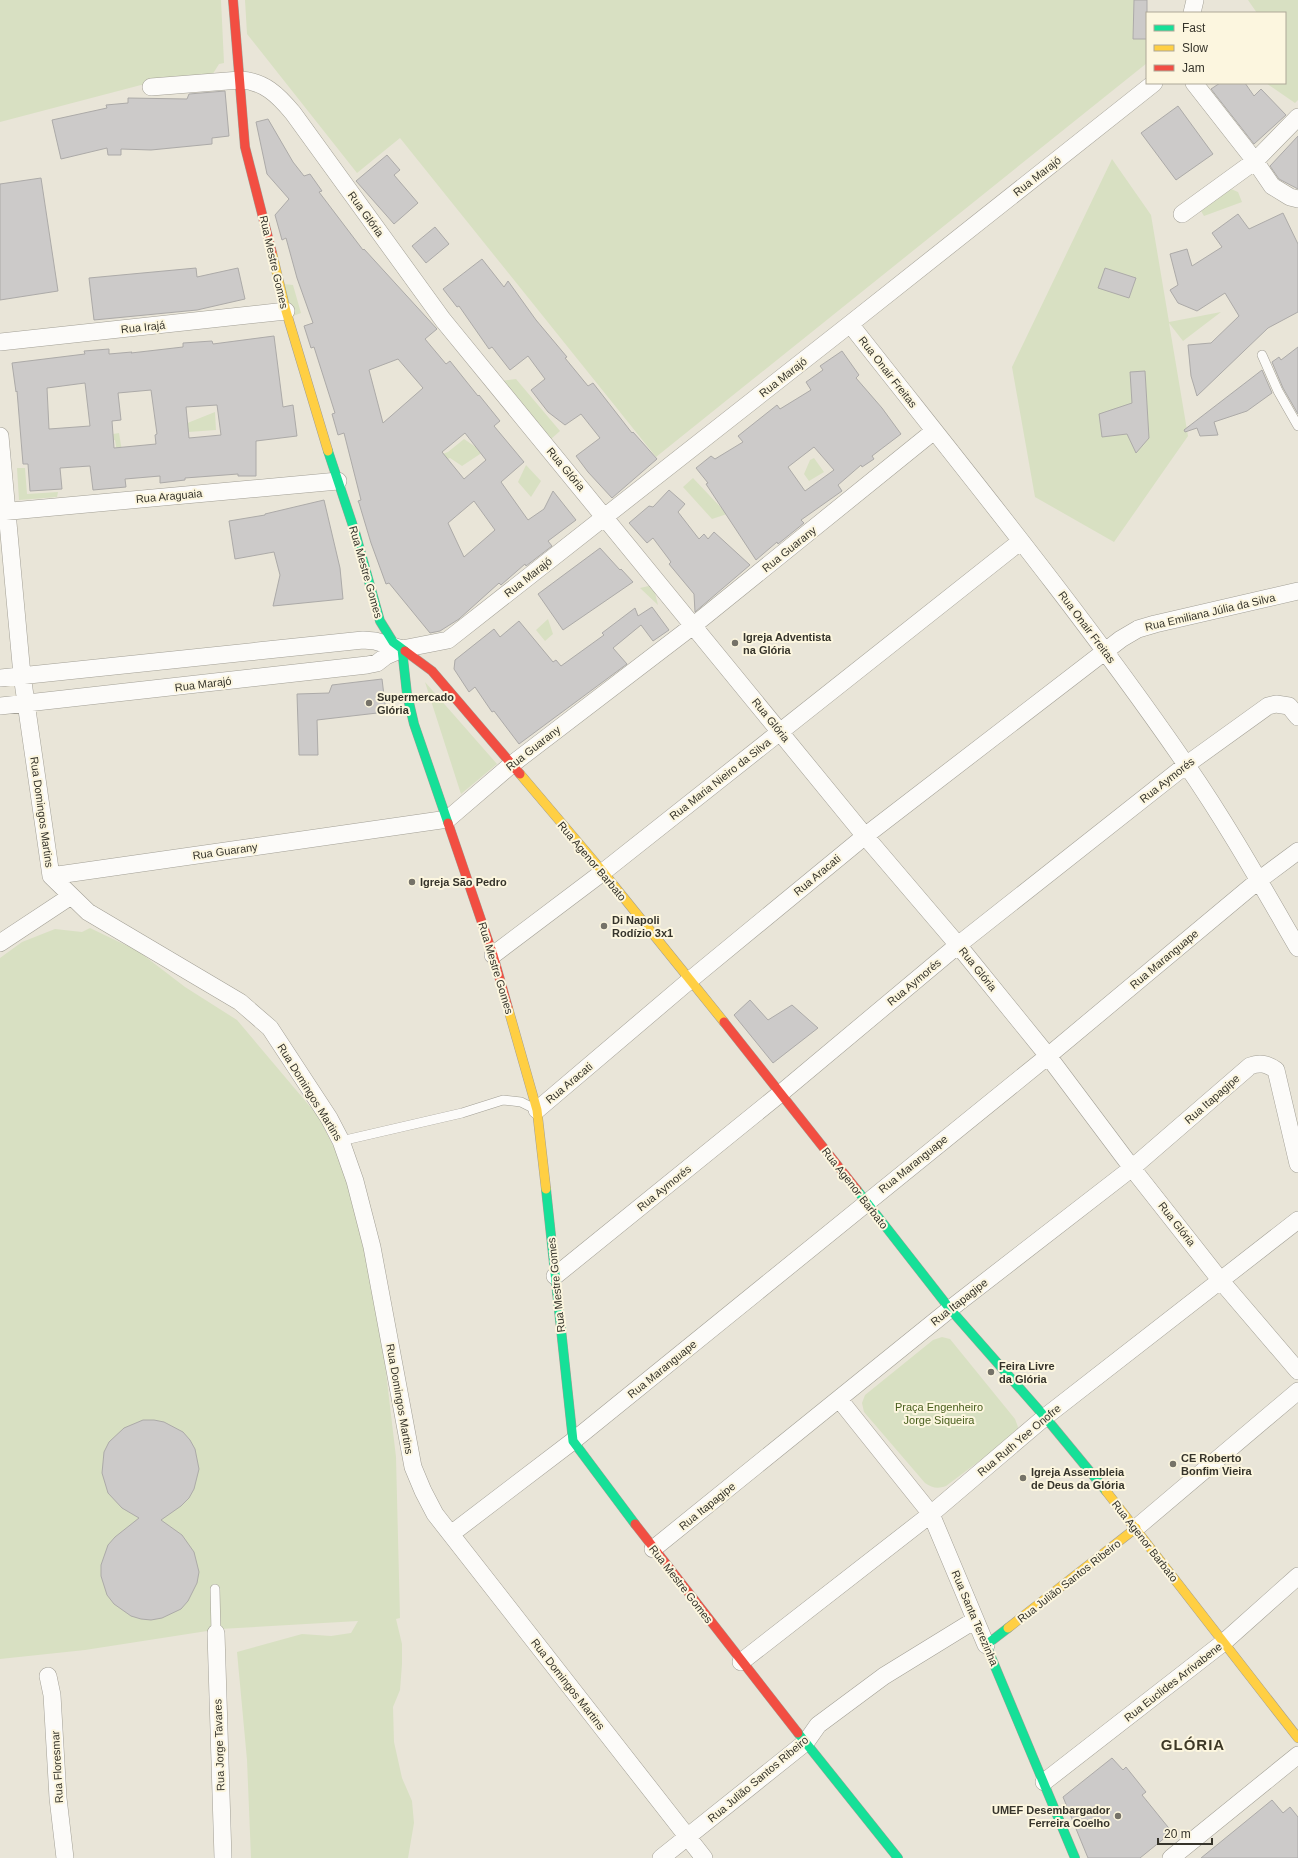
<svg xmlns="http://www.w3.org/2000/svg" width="1298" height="1858" font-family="Helvetica,sans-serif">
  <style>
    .green { fill: #d8e0c2 }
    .building { fill: #cccac9; stroke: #acaaa8; fill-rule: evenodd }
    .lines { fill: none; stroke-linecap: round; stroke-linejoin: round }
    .lane-casing { stroke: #a29f95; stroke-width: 10 }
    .street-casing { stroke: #a29f95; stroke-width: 18 }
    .fast-casing { stroke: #a29f95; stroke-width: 10 }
    .slow-casing { stroke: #a29f95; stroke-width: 10 }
    .jam-casing { stroke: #a29f95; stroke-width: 10 }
    .lane { stroke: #fcfbf9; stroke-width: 9 }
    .street { stroke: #fcfbf9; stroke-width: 17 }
    .fast { stroke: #16e098; stroke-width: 9 }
    .slow { stroke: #ffcf43; stroke-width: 9 }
    .jam { stroke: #f24e42; stroke-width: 9 }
    .poi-dot { fill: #757268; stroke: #fcf6df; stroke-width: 1.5 }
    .labels { text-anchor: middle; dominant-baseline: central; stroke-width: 4; stroke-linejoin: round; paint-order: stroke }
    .street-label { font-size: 11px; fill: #36342b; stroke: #fcf6df }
    .poi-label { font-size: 11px; font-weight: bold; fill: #36342b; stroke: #fcf6df; text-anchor: start }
    .park-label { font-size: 11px; fill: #485e1c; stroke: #fcf6df }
    .district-label { font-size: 15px; font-weight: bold; letter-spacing: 1px; fill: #3d3826; stroke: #fcf6df }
  </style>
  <rect width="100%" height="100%" fill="#e9e5d8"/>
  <path class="green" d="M0 0H221L224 63 219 64 209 80H160L0 122Z
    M245 0H1134L1133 38 1147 39V63L656 457 400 138 357 173 247 34Z
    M1248 0H1298V100L1295 103 1266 83H1285V13H1257Z
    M1112 159 1151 215 1169 322 1221 312 1183 341 1169 323 1188 436 1114 542 1035 497 1012 367Z
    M1231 189 1238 192 1242 202 1204 216 1201 211Z
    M283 284 293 285 301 313 293 316Z
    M516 379 560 431 551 439 501 381Z
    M215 412 216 430 188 432 185 424Z
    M119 433 123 457 118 458 115 440 102 442 101 436Z
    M464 439 483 452 462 466 450 458 435 464 437 456 448 452Z
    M814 458 824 472 809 481 804 474 810 460Z
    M526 465 541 481 531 497 518 482Z
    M17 468H25L27 494 58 492 57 497 19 500Z
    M693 478 727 514 712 519 683 487Z
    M653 585 658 605 640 588Z
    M548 619 553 634 545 641 536 630Z
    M425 682 497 764 461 794Z
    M90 928 138 951 185 987 237 1020 318 1116 359 1197 374 1271 396 1457 400 1618 396 1619 402 1644V1664L400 1690 393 1707 394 1742 402 1778 412 1801 414 1823 408 1858H251L247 1760 237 1652 302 1634 331 1636 351 1633 358 1621 220 1629 85 1650 0 1659V958L22 942 55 929 82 932Z
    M942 1337 950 1339 1015 1419 1018 1427 1014 1435 946 1486C938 1489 932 1488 925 1483L864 1412 862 1403 865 1395 933 1340Z"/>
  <path class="building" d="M1134 0H1147V39H1133Z
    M1220 83H1245L1254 96 1261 89 1286 115 1254 144 1211 89Z
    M225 91 229 136 212 138V144L151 150 121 149V155H108L107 148 61 159 52 120 107 108 106 105 128 103V98L187 99 189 94Z
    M1178 106 1213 154 1176 180 1141 133Z
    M268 119 293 162 304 176 310 174 322 191 319 192 363 250 364 249 437 329 425 339 446 364 450 361 478 396 479 395 500 421 494 426 524 462 501 482 528 520 544 509 553 491 576 520 548 541 552 546 526 566 525 564 501 585 499 583 459 619 440 631 430 633 389 583 386 584 371 543 359 503 358 501 361 500 344 433 338 435 332 414 335 413 314 347 311 348 304 326 313 323 297 278 286 238 282 240 275 215 289 199 267 174 256 122ZM398 359 423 388 383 423 369 370ZM465 433 486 460 464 479 442 452ZM474 501 495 530 464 557 448 523Z
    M1298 136V189L1279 179 1270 166Z
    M387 155 400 170 394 175 418 203 394 224 356 181Z
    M41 178 58 291 0 300V184Z
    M1283 213 1298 244V312L1268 328 1197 396 1191 376 1188 345 1211 343 1239 316 1225 293 1197 311 1178 303 1170 290 1178 285 1170 254 1187 249 1192 266 1222 247 1212 233 1238 214 1249 229Z
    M435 227 449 244 426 263 412 246Z
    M482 259 504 287 508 281 536 320 567 357 565 358 588 386 593 383 632 433 633 432 657 459 612 498 588 472 576 456 600 438 581 414 565 425 548 412 531 390 545 379 528 356 510 370 492 347 489 349 459 306 457 307 443 289Z
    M196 268 197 277 238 268 245 299 197 310 94 320 89 278Z
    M1105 268 1136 278 1129 298 1098 288Z
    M274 336 283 407 293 405 297 436 256 441V476H238V474L185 478V480L160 483V476L125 479 126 487 93 490 90 466 60 468 62 489 30 491 28 464H23L17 391 16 392 12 363 85 354 84 351 109 349V354L132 352 131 353 183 347V343L212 341 213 344ZM85 383 90 426 49 429 47 388ZM151 390 157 434 155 435 156 444 114 448 112 421 121 420 118 393ZM217 405 221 435 189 438 186 407Z
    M1298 347V414L1283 388 1272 362 1279 357 1281 360Z
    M842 351 859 375 856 378 882 408 901 434 872 456 874 459 862 467 861 465 838 485 842 491 801 520 804 523 778 544 777 542 756 560 706 484 708 483 696 468 711 456 715 459 743 442 738 436 777 405 780 409 811 390 806 382 823 370 820 366ZM814 447 834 470 805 491 788 467Z
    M1262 370 1272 393 1247 411 1214 422 1218 435 1200 436 1197 428 1185 432 1184 430Z
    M1145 371 1149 438 1136 453 1127 434 1102 437 1099 414 1132 403 1130 372Z
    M669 490 685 504 678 512 699 539 704 534 708 539 714 532 750 565 695 612 694 594 669 564 671 562 653 538 647 543 629 523 649 506 653 507Z
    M324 500 340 568 343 599 273 606 280 575 274 552 235 559 229 521 265 515V514Z
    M600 548 620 570 621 569 633 582 563 630 538 594Z
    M652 607 669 630 653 641 641 625 613 648 627 664 519 744 494 711 492 712 475 687 469 692 454 669 455 660 494 629 500 637 519 621 553 662 556 660 561 666 604 635 602 633 635 608 638 616Z
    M382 679 386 712 317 720 318 755H299L297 694 329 693 332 685Z
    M750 1000 768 1020 792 1005 818 1028 773 1063 734 1015Z
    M143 1420H154L164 1422 183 1432 190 1440 195 1449 199 1469 194 1489 189 1498 181 1506 161 1520 182 1535 194 1552 199 1572 197 1583 188 1601 181 1609 162 1618 151 1620 141 1619 131 1616 114 1604 107 1595 101 1576V1565L108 1545 115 1537 139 1518 122 1508 108 1493 102 1473 104 1452 109 1442 124 1428Z
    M1112 1758 1123 1770 1126 1767 1146 1792 1142 1795 1172 1832 1140 1858H1088L1063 1797Z
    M1272 1800 1283 1813 1290 1807 1298 1817V1858H1201Z"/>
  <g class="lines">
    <g class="lane-casing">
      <path id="lane" d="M1262 355 1278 391 1298 426
        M341 1141 462 1113 503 1100 521 1102 535 1109
        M215 1589 216 1633"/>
    </g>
    <g class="street-casing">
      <path id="street" d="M1192 13 1195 0
        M1194 83 1255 161 1272 186 1290 197 1298 199
        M151 87 240 80C264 81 278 95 293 113L443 320 865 836 958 945 1048 1056 1132 1168 1221 1281 1298 1371
        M1182 214 1255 161 1298 117
        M850 324C964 469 1081 612 1185 763 1226 822 1262 886 1298 948
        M0 342 286 311
        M0 436 22 675 51 876 88 912 240 1002 270 1028 329 1118 341 1141 355 1181 372 1247 413 1467 423 1491 435 1514 704 1858
        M0 512 338 481
        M0 678 363 640 375 641 402 649
        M0 706 367 665 377 663 386 656 402 649 448 640 850 324 1154 83
        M51 876 448 819 511 765 694 625 934 431
        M0 943 71 896
        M493 955 603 872 1021 541
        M537 1110 690 980 865 836 1121 639 1138 629 1155 624 1298 591
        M555 1276 781 1093 958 945 1186 765 1268 706 1276 704 1289 706 1298 717
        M839 1399 931 1514 986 1645
        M1136 1528 1298 1391
        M451 1534 573 1441 1048 1056 1259 880 1298 851
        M653 1549 950 1309 1132 1168 1250 1066C1260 1062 1267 1064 1276 1070L1298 1164
        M216 1633 223 1858
        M741 1662 931 1514 1045 1417 1298 1220
        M48 1676 52 1695 58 1798 65 1858
        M1044 1782 1224 1642 1298 1576
        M661 1858 806 1742 818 1725 884 1676 975 1620
        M1171 1858 1298 1755"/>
    </g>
    <g class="fast-casing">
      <path id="fast" d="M328 451 355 532 380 621 393 642 405 651
        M402 649 407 694 414 724 448 823
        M546 1189 573 1441 635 1524
        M857 1190 950 1309 1045 1417 1106 1491
        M1008 1628 986 1645 1075 1858
        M798 1733 898 1858"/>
    </g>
    <g class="slow-casing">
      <path id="slow" d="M272 253 286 311 328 451
        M520 774 603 872 724 1022
        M508 1008 537 1110 546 1189
        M1106 1491 1298 1738
        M1008 1628 1136 1528"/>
    </g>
    <g class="jam-casing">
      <path id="jam" d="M233 0 245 147 272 253
        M405 651 432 671 520 774
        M448 823 493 955 508 1008
        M724 1022 857 1190
        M635 1524 798 1733"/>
    </g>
    <use href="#lane" class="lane"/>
    <use href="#street" class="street"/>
    <use href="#fast" class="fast"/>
    <use href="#slow" class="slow"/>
    <use href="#jam" class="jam"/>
  </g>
  <g class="poi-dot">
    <circle cx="735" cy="643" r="4"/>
    <circle cx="369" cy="703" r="4"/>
    <circle cx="412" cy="882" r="4"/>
    <circle cx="604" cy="926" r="4"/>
    <circle cx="991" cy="1372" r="4"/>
    <circle cx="1173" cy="1464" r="4"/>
    <circle cx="1023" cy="1478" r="4"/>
    <circle cx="1118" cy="1816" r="4"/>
  </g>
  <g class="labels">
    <g class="street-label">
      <text transform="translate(1037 176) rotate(-38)">Rua Marajó</text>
      <text transform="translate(366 214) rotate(54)">Rua Glória</text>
      <text transform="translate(274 262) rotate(77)">Rua Mestre Gomes</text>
      <text transform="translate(143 327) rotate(-6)">Rua Irajá</text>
      <text transform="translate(888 372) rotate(52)">Rua Onair Freitas</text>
      <text transform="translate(783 377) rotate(-38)">Rua Marajó</text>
      <text transform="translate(566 469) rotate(50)">Rua Glória</text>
      <text transform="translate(169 496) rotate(-5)">Rua Araguaia</text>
      <text transform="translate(789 549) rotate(-39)">Rua Guarany</text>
      <text transform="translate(366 572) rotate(74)">Rua Mestre Gomes</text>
      <text transform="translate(528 577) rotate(-38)">Rua Marajó</text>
      <text transform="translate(1210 612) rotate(-13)">Rua Emiliana Júlia da Silva</text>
      <text transform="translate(1087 627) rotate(53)">Rua Onair Freitas</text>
      <text transform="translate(203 684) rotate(-7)">Rua Marajó</text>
      <text transform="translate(771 720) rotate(51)">Rua Glória</text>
      <text transform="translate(533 748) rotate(-38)">Rua Guarany</text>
      <text transform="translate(720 779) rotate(-38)">Rua Maria Nieiro da Silva</text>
      <text transform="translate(1167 780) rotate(-38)">Rua Aymorés</text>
      <text transform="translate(42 812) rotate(82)">Rua Domingos Martins</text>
      <text transform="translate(225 851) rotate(-8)">Rua Guarany</text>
      <text transform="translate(592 861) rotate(50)">Rua Agenor Barbato</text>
      <text transform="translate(817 875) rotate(-40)">Rua Aracati</text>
      <text transform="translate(1164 959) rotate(-40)">Rua Maranguape</text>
      <text transform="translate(496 968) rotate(73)">Rua Mestre Gomes</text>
      <text transform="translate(978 969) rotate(51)">Rua Glória</text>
      <text transform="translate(914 982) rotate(-40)">Rua Aymorés</text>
      <text transform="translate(569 1083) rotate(-40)">Rua Aracati</text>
      <text transform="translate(310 1092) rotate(58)">Rua Domingos Martins</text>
      <text transform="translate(1212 1099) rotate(-41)">Rua Itapagipe</text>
      <text transform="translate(913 1164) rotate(-39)">Rua Maranguape</text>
      <text transform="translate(664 1188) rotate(-39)">Rua Aymorés</text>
      <text transform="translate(855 1188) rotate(52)">Rua Agenor Barbato</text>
      <text transform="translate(1177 1224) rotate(52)">Rua Glória</text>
      <text transform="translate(556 1285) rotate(-96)">Rua Mestre Gomes</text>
      <text transform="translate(959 1302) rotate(-38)">Rua Itapagipe</text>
      <text transform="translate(662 1369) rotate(-39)">Rua Maranguape</text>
      <text transform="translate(400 1399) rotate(80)">Rua Domingos Martins</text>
      <text transform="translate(1019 1440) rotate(-40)">Rua Ruth Yee Onofre</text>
      <text transform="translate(707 1506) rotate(-39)">Rua Itapagipe</text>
      <text transform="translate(1145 1541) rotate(52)">Rua Agenor Barbato</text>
      <text transform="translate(1069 1581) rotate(-38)">Rua Julião Santos Ribeiro</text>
      <text transform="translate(681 1584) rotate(52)">Rua Mestre Gomes</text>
      <text transform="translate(975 1618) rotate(67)">Rua Santa Terezinha</text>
      <text transform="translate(1173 1682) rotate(-38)">Rua Euclides Arrivabene</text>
      <text transform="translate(568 1684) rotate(52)">Rua Domingos Martins</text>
      <text transform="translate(219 1745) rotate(-92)">Rua Jorge Tavares</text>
      <text transform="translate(57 1767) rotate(-93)">Rua Floresmar</text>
      <text transform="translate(758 1779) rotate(-40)">Rua Julião Santos Ribeiro</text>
    </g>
    <g class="poi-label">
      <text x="743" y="637">Igreja Adventista<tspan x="743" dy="13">na Glória</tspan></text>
      <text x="377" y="697">Supermercado<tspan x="377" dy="13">Glória</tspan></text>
      <text x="420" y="882">Igreja São Pedro</text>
      <text x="612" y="920">Di Napoli<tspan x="612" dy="13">Rodízio 3x1</tspan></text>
      <text x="999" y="1366">Feira Livre<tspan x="999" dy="13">da Glória</tspan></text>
      <text x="1181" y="1458">CE Roberto<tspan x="1181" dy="13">Bonfim Vieira</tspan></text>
      <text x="1031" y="1472">Igreja Assembleia<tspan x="1031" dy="13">de Deus da Glória</tspan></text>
      <text x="1110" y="1810" text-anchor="end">UMEF Desembargador<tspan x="1110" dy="13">Ferreira Coelho</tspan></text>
    </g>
    <g class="park-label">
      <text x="939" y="1407">Praça Engenheiro<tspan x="939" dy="13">Jorge Siqueira</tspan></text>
    </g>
    <g class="district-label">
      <text x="1193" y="1744">GLÓRIA</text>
    </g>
  </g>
  <rect x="1146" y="12" width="140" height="72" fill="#fcf6df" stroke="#ada897"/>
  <rect x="1154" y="25" width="20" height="6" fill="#16e098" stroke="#ada897"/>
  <text x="1182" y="32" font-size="12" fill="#36342b">Fast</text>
  <rect x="1154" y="45" width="20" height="6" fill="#ffcf43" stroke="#ada897"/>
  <text x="1182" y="52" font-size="12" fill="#36342b">Slow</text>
  <rect x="1154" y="65" width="20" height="6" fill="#f24e42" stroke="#ada897"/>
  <text x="1182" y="72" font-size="12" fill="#36342b">Jam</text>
  <path d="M1158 1838v6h54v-6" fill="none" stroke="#36342b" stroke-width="2"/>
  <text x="1164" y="1838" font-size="12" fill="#36342b" stroke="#fcf6df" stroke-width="3" paint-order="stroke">20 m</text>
</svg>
